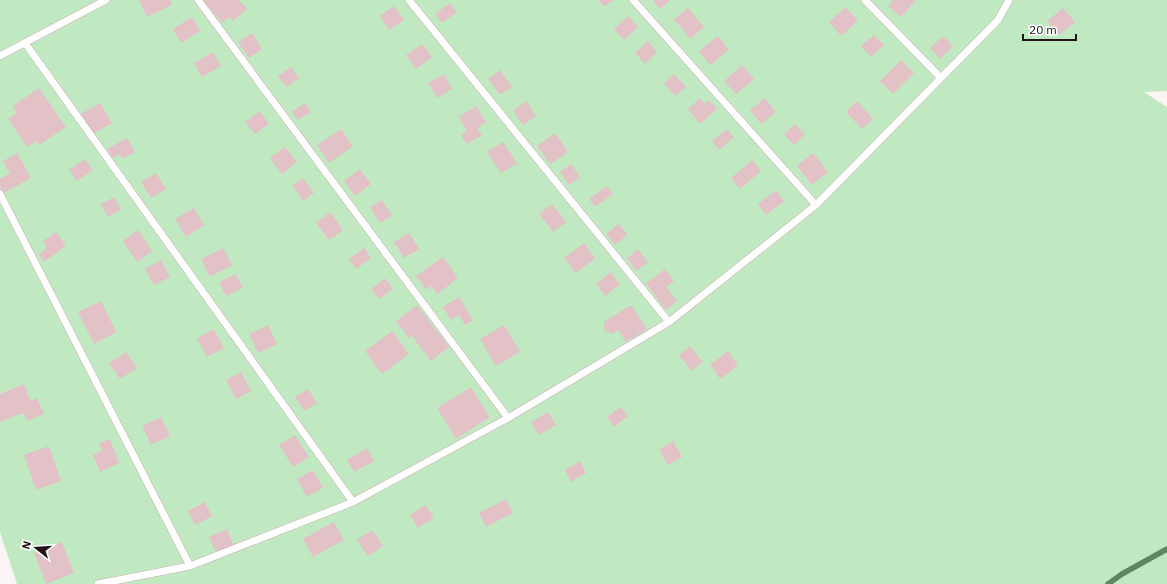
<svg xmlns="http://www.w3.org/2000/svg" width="1167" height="584" font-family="'IBM Plex Sans',sans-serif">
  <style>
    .green { fill: #c0e9c1 }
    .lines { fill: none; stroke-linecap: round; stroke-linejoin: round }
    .stream { stroke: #60855f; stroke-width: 5.5 }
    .building { fill: #e2c1c7 }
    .service-casing { stroke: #ceadb3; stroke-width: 8 }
    .service { stroke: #fff; stroke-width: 7 }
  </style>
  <rect width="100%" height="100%" fill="#fbf4f5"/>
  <path class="green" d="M0 0H1167V91L1144 92 1167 107V584H17L0 532Z"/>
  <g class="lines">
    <path class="stream" d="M1108 584 1122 574 1167 549"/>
  </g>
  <path class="building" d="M139 0H170L172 5 147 17Z
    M203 0H239L247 9 233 21 229 17 222 23Z
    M599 0H613L604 7Z
    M653 0H670L660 9Z
    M893 0H916L901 17 888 6Z
    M450 3 457 12 442 23 435 14Z
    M394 6 404 20 389 30 380 16Z
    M846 7 858 21 841 36 829 22Z
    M688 8 704 27 690 39 674 19Z
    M1063 8 1075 22 1059 35 1047 21Z
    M628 16 638 27 624 40 614 29Z
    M192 17 200 31 181 43 173 29Z
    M252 33 262 49 249 58 238 42Z
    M874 35 884 45 871 57 861 46Z
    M718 36 729 50 710 65 699 51Z
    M943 36 953 46 940 59 930 48Z
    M648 41 657 52 645 64 635 53Z
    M422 44 432 57 416 69 406 55Z
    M213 52 221 66 202 77 194 63Z
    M901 60 914 73 893 94 880 81Z
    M742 65 754 79 736 94 724 81Z
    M291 67 299 78 286 87 278 76Z
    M500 70 512 87 500 95 488 79Z
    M444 74 452 89 437 98 428 83Z
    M674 74 686 87 675 96 664 83Z
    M39 88 66 127 39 145 36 141 27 147 8 119 17 113 13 106Z
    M700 98 704 104 709 100 717 109 700 124 688 109Z
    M765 98 776 112 761 124 750 110Z
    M526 101 536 116 523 125 513 111Z
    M857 101 873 119 862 129 846 112Z
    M100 103 112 123 93 134 81 114Z
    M305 103 311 112 298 120 292 112Z
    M476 106 486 122 477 128 482 135 467 144 461 135 467 131 459 117Z
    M260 111 269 124 255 134 245 122Z
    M795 124 805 134 794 145 784 134Z
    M341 129 353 146 329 163 317 145Z
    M727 129 734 137 719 150 712 141Z
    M555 133 568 152 550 164 537 146Z
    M127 138 135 152 122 159 120 154 113 158 107 149Z
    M503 142 517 163 501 173 487 152Z
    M285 147 297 162 282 174 270 158Z
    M17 153 31 178 4 193 0 186V179L10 173 3 161Z
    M813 153 828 172 812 185 797 166Z
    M85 159 93 170 77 181 69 170Z
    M752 160 761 171 740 189 731 178Z
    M571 164 580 177 569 185 560 172Z
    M360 169 371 184 355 196 344 181Z
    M156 173 166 189 151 198 141 182Z
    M303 178 314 193 303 201 292 186Z
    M607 186 613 194 595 207 589 199Z
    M776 190 784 201 766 215 758 204Z
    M114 197 121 210 108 217 101 204Z
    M382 200 392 216 380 223 370 207Z
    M552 204 566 222 553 232 539 214Z
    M194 208 204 225 186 237 175 219Z
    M330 212 343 230 329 240 316 223Z
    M619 224 627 235 615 245 606 234Z
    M138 230 152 251 137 262 123 241Z
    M56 232 66 246 44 262 39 254 47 248 43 241Z
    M409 233 419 249 404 258 394 242Z
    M584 243 595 259 575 273 564 258Z
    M223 248 232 265 210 277 201 259Z
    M364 248 371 258 356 269 349 259Z
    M638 249 648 262 636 271 627 258Z
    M443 257 458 278 437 294 431 286 426 290 416 276Z
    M161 260 170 277 154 285 145 269Z
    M665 269 674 281 666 287 677 301 666 310 646 283Z
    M611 272 620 284 605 296 596 284Z
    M236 274 243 288 226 296 219 282Z
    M385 278 393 289 379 299 371 289Z
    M459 297 473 320 465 325 459 315 451 320 443 307Z
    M101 301 116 332 94 344 78 312Z
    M417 305 449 347 431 361 412 336 409 338 396 321Z
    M631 305 647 329 626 342 618 330 611 334 604 330V322Z
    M268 325 277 344 258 353 249 334Z
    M504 325 520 352 496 366 480 339Z
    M214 329 224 348 207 357 197 338Z
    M392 331 409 354 382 374 365 351Z
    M690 346 703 362 691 371 679 355Z
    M728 351 738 366 720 379 710 365Z
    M126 352 137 368 120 379 109 363Z
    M241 372 251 391 236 399 226 380Z
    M24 384 30 401 37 398 44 414 27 421 23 413 0 422V394Z
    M471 387 490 417 456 439 437 408Z
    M308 389 317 403 304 411 295 397Z
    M621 407 628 416 614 427 607 417Z
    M548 412 556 425 539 435 531 422Z
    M161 417 170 436 151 445 142 426Z
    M295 435 309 457 293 467 279 445Z
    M110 439 119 463 100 472 93 455 102 451 99 443Z
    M673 441 682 457 668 465 659 450Z
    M49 446 61 481 36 490 24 455Z
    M367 448 374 461 354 472 347 460Z
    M580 461 586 473 571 482 565 470Z
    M313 470 323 488 307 497 297 479Z
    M506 499 513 513 486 527 479 513Z
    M205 502 212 516 195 525 188 511Z
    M425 505 434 518 418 528 410 515Z
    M334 522 344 540 313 557 303 539Z
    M227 529 234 546 216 553 209 537Z
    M372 530 383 546 368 556 357 540Z
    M62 542 74 573 46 584 34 553Z"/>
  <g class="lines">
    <g class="service-casing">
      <path id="service" d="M198 0 508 418
        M409 0 669 322
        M633 0 816 205
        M865 0 941 78
        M25 43 353 502
        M0 56 106 0
        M0 194 190 566
        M98 584 190 566 353 502 508 418 669 322 816 205 998 20 1009 0"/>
    </g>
    <use href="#service" class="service"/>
  </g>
  <g transform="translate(36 548) rotate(287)" stroke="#ffffff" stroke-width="3" paint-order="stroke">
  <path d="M0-3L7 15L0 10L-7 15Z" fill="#211518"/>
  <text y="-6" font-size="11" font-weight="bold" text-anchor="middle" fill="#211518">N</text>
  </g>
  <path d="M1023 34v6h53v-6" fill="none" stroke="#211518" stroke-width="2"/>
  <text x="1029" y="34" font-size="12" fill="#211518" stroke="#ffffff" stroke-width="3" paint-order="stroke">20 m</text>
</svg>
